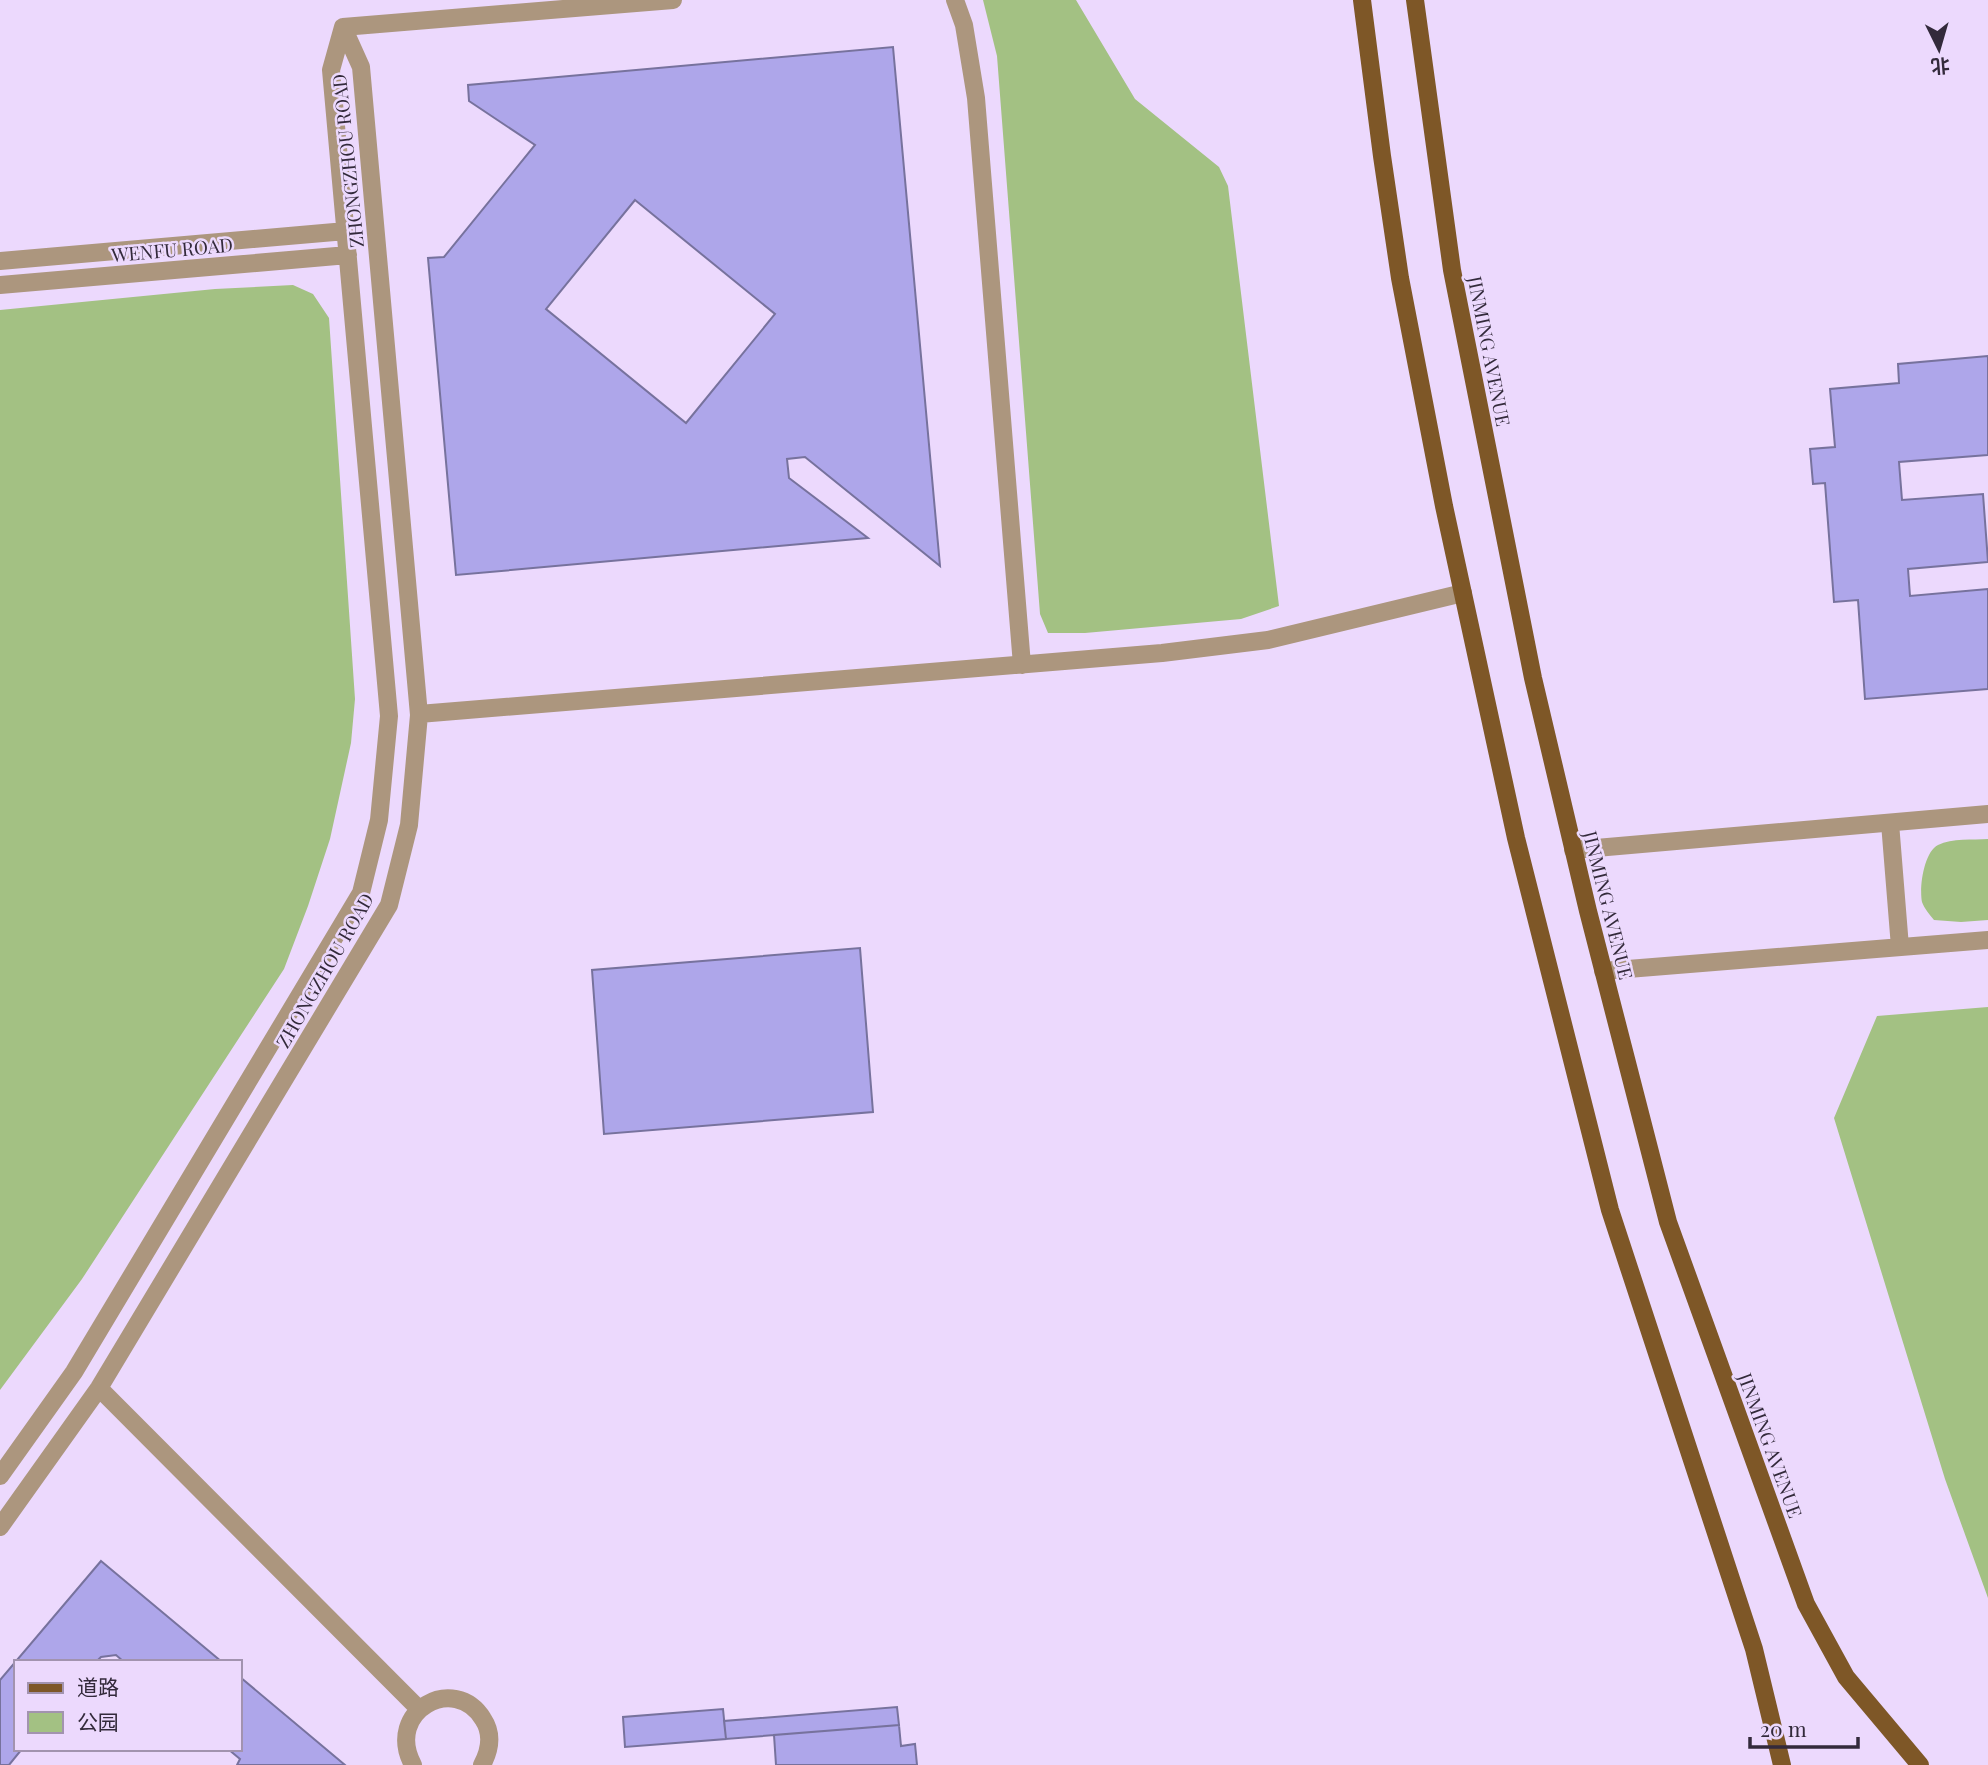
<svg xmlns="http://www.w3.org/2000/svg" width="1988" height="1765" font-family="'Playfair Display','Noto Sans SC',serif">
  <style>
    .green { fill: #a3c183 }
    .building { fill: #aea6ea; stroke: #77729d; stroke-width: 2; fill-rule: evenodd }
    .lines { fill: none; stroke-linecap: round; stroke-linejoin: round }
    .lane { stroke: #ac967e; stroke-width: 18 }
    .primary { stroke: #7e5727; stroke-width: 18 }
    .labels { text-anchor: middle; dominant-baseline: central; stroke-width: 5; stroke-linejoin: round; paint-order: stroke }
    .street-label { font-size: 19px; fill: #332a3b; stroke: #ecd9fd }
  </style>
  <rect width="100%" height="100%" fill="#ecd9fd"/>
  <path class="green" d="M983 0H1076L1135 99 1219 167 1228 186 1279 606 1241 619 1085 633H1048L1040 614 997 56Z
    M293 285 313 294 329 318 355 699 351 743 330 839 308 906 284 969 82 1279 0 1390V310L215 289Z
    M1988 839V920L1961 922 1934 920C1930 915 1924 908 1922 902 1919 887 1924 852 1938 845 1952 838 1973 840 1988 839Z
    M1988 1007V1598L1945 1479 1834 1118 1877 1016Z"/>
  <path class="building" d="M893 47 940 566 805 457 787 459 789 478 868 538 456 575 428 258 444 257 535 145 469 101 468 85ZM635 200 775 314 686 423 546 309Z
    M1988 356V455L1899 462 1902 500 1983 494 1988 562 1908 569 1910 596 1988 589V689L1865 699 1858 600 1834 602 1825 483 1813 484 1810 449 1835 447 1830 389 1899 383 1898 364Z
    M860 948 873 1112 604 1134 592 970Z
    M101 1561 222 1662H124L116 1655 101 1657 96 1662H16V1749H22L9 1765H0V1680Z
    M240 1677 345 1765H237L240 1759 228 1749H240Z
    M897 1707 899 1725 726 1739 724 1721Z
    M723 1709 726 1739 625 1747 623 1717Z
    M899 1725 901 1746 915 1744 917 1765H776L774 1735Z"/>
  <g class="lines">
    <path class="lane" d="M955 0 964 25 976 98 1022 665
      M343 27 673 0
      M0 261 346 231
      M0 285 348 255
      M419 714 1162 653 1268 640 1463 593
      M1890 823 1900 947
      M1573 850 1988 814
      M1603 971 1988 940
      M99 1388 419 1709
      M0 1476 74 1372 361 893 379 820 389 716 331 70 343 27
      M0 1527 99 1388 389 905 409 825 419 715 361 67 343 27
      M413 1765C384 1711 455 1673 483 1719 493 1734 490 1750 482 1765"/>
    <path class="primary" d="M1362 0 1382 156 1400 278 1444 506 1516 838 1610 1210 1754 1649 1782 1765
      M1415 0 1452 270 1533 678 1588 911 1668 1222 1806 1604 1846 1677 1920 1765"/>
  </g>
  <g class="labels">
    <g class="street-label">
      <text transform="translate(347 161) rotate(-96)">ZHONGZHOU ROAD</text>
      <text transform="translate(172 249) rotate(-5)">WENFU ROAD</text>
      <text transform="translate(1490 351) rotate(79)">JINMING AVENUE</text>
      <text transform="translate(1609 905) rotate(76)">JINMING AVENUE</text>
      <text transform="translate(324 970) rotate(-60)">ZHONGZHOU ROAD</text>
      <text transform="translate(1771 1445) rotate(70)">JINMING AVENUE</text>
    </g>
  </g>
  <rect x="14" y="1660" width="228" height="91" fill="#ecd9fd" stroke="#a293af" stroke-width="2"/>
  <rect x="28" y="1683" width="35" height="10" fill="#7e5727" stroke="#a293af" stroke-width="2"/>
  <text x="77" y="1695" font-size="21" fill="#332a3b">道路</text>
  <rect x="28" y="1712" width="35" height="21" fill="#a3c183" stroke="#a293af" stroke-width="2"/>
  <text x="77" y="1730" font-size="21" fill="#332a3b">公园</text>
  <g transform="translate(1939 49) rotate(175)" stroke="#ecd9fd" stroke-width="5" paint-order="stroke">
  <path d="M0-5L12 26L0 18L-12 26Z" fill="#332a3b"/>
  <text y="-10" font-size="19" font-weight="bold" text-anchor="middle" fill="#332a3b">北</text>
  </g>
  <path d="M1750 1737v10h108v-10" fill="none" stroke="#332a3b" stroke-width="3.5"/>
  <text x="1760" y="1737" font-size="21" fill="#332a3b" stroke="#ecd9fd" stroke-width="5" paint-order="stroke">20 m</text>
</svg>
